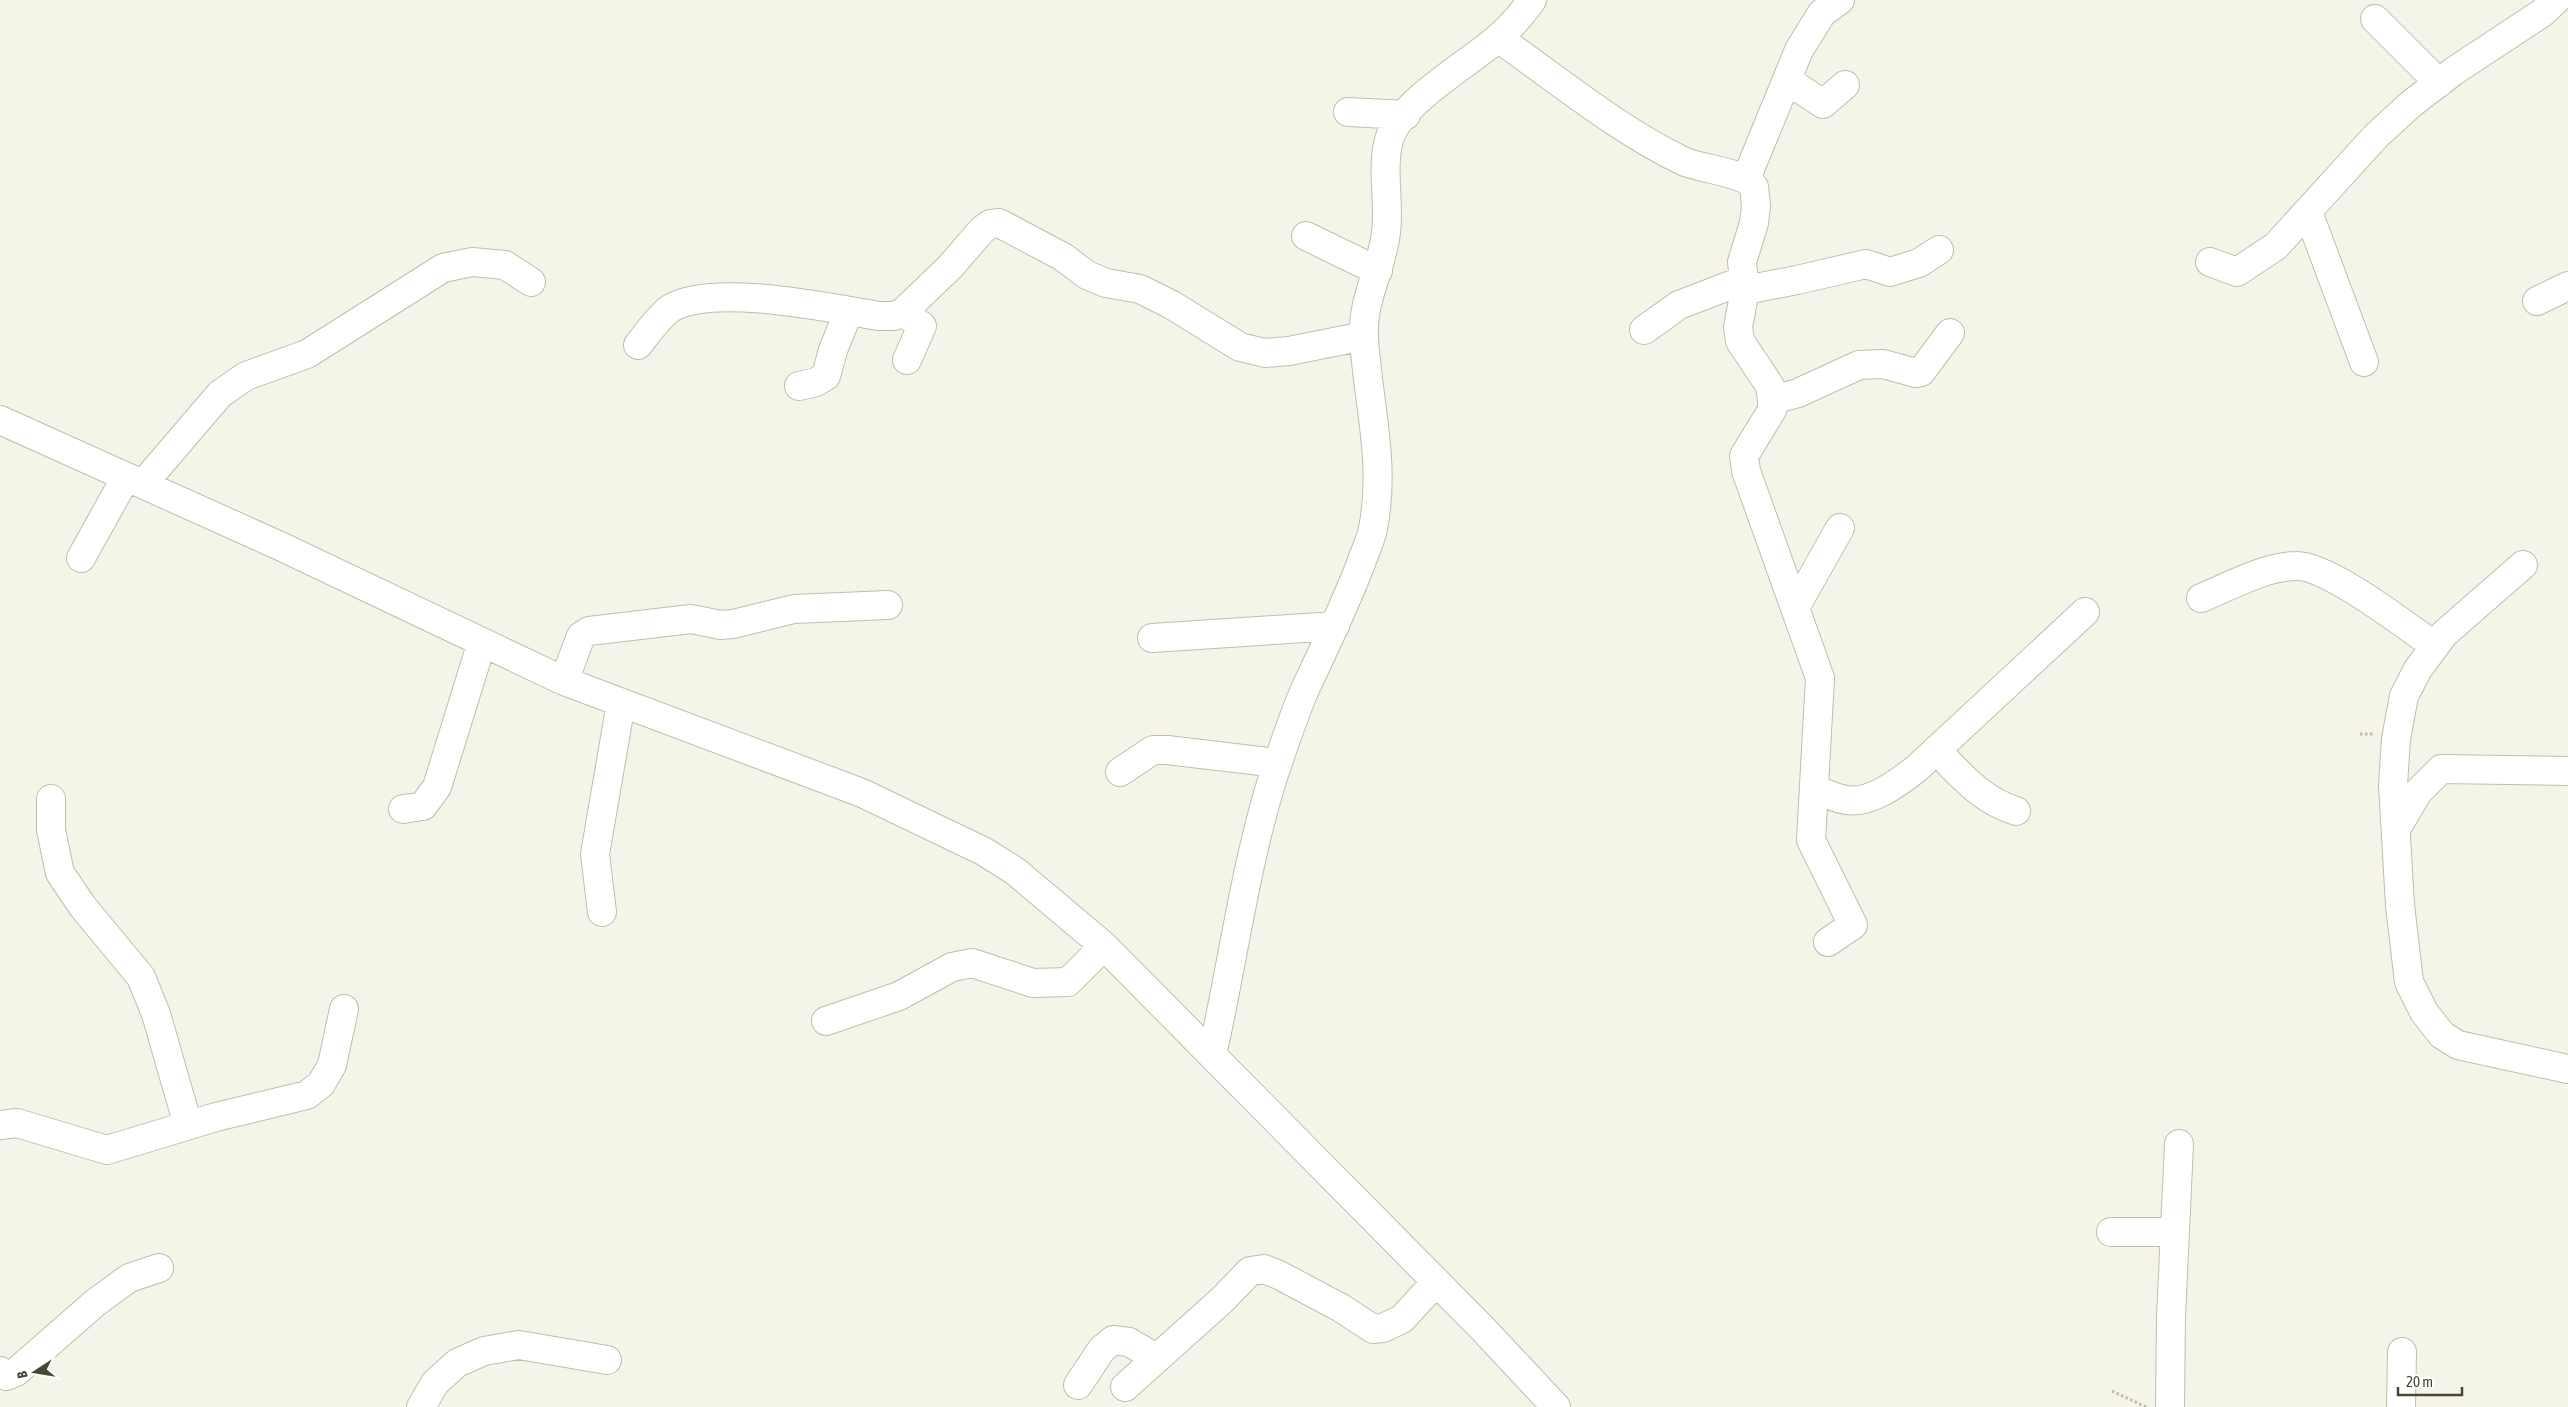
<svg xmlns="http://www.w3.org/2000/svg" width="2568" height="1407" font-family="'Asap Condensed',sans-serif">
  <style>
    .lines { fill: none; stroke-linecap: round; stroke-linejoin: round }
    .minor-casing { stroke: #c0beab; stroke-width: 30 }
    .path { stroke: #c2be9c; stroke-width: 3; stroke-dasharray: 2.5 2.5; stroke-linecap: butt }
    .minor { stroke: #fff; stroke-width: 28 }
  </style>
  <rect width="100%" height="100%" fill="#f4f4e9"/>
  <g class="lines">
    <g class="minor-casing">
      <path id="minor" d="M2375 19 2439 83
        M1498 38C1558 80 1617 129 1683 161 1700 169 1745 172 1754 187L1756 206 1754 223 1742 262 1745 290 1738 327 1740 341 1770 386 1772 400V410L1744 456 1746 471 1820 678 1811 840 1853 925 1828 942
        M1787 80 1823 104 1845 85
        M1348 112 1406 115
        M1746 179 1799 50 1822 13 1840 0
        M2308 212 2364 362
        M1306 236 1378 271
        M2210 262 2237 272 2276 246 2376 136 2411 104 2454 71 2542 13 2556 0
        M1745 290 1797 280 1866 264 1890 272 1919 263 1939 250
        M2537 301 2568 286
        M903 312 922 326 907 360
        M1644 330 1679 305 1744 280
        M638 345C647 334 659 316 671 308 714 283 829 308 879 316H894L903 312 950 267 982 230 990 224 999 223 1063 257 1087 275 1106 283 1140 289 1172 305 1240 347 1265 353 1289 351 1364 336
        M799 386 816 382 826 376 833 350 849 311
        M1772 400 1798 393 1859 365 1883 364 1916 373 1921 372 1950 333
        M0 420 280 546 564 681 862 793 983 851 1015 871 1104 946 1484 1330 1556 1407
        M143 484 220 394 246 376 307 354 443 268 472 262 505 265 531 282
        M81 558 126 477
        M2523 565 2444 634 2418 669 2404 696 2396 739 2393 785 2400 905 2409 982 2424 1012 2442 1035 2458 1045 2568 1069
        M2201 598C2228 587 2266 566 2296 566 2328 565 2406 626 2435 646
        M1796 606 1840 528
        M1152 638 1335 626
        M564 681 581 636 589 631 691 619 721 625 733 624 794 609 888 605
        M1936 750C1962 776 1981 800 2016 811
        M1120 772 1153 750H1167L1278 763
        M1814 789C1824 792 1836 799 1847 800 1871 804 1899 782 1916 769L2085 612
        M51 799V830L60 873 83 907 141 977 156 1014 188 1125
        M403 809 423 806 437 787 482 642
        M2396 829 2418 792 2441 769 2568 771
        M602 912 595 854 621 703
        M826 1021 899 996 952 967 972 963 1033 983 1068 982 1104 946
        M1212 1055C1233 962 1245 865 1274 774 1284 745 1294 714 1306 687 1325 647 1344 607 1360 566 1364 553 1371 541 1373 528 1386 464 1368 402 1364 339 1361 300 1382 270 1386 232 1390 203 1381 168 1389 140 1399 103 1468 64 1497 39 1511 27 1522 14 1532 0
        M0 1125 17 1123 107 1150 216 1117 307 1095 321 1084 332 1065 344 1009
        M2111 1232H2175
        M0 1371 6 1376 16 1372 95 1303 129 1278 159 1268
        M1078 1385 1102 1349 1113 1340 1129 1342 1156 1358
        M1125 1387 1222 1300 1250 1271 1264 1269 1279 1275 1341 1308 1373 1329 1383 1328 1402 1319 1436 1282
        M421 1407 435 1383 457 1363 484 1351 519 1345 607 1360
        M2170 1407 2171 1317 2179 1144
        M2401 1407 2402 1352"/>
    </g>
    <path class="path" d="M2360 734H2374
      M2112 1391 2146 1407"/>
    <use href="#minor" class="minor"/>
  </g>
  <g transform="translate(35 1372) rotate(258)" stroke="#ffffff" stroke-width="4" paint-order="stroke">
  <path d="M0-4L9 19L0 12L-9 19Z" fill="#484637"/>
  <text y="-8" font-size="14" font-weight="bold" text-anchor="middle" fill="#484637">B</text>
  </g>
  <path d="M2398 1387v8h64v-8" fill="none" stroke="#484637" stroke-width="2.5"/>
  <text x="2406" y="1387" font-size="15" fill="#484637" stroke="#ffffff" stroke-width="4" paint-order="stroke">20 m</text>
</svg>
